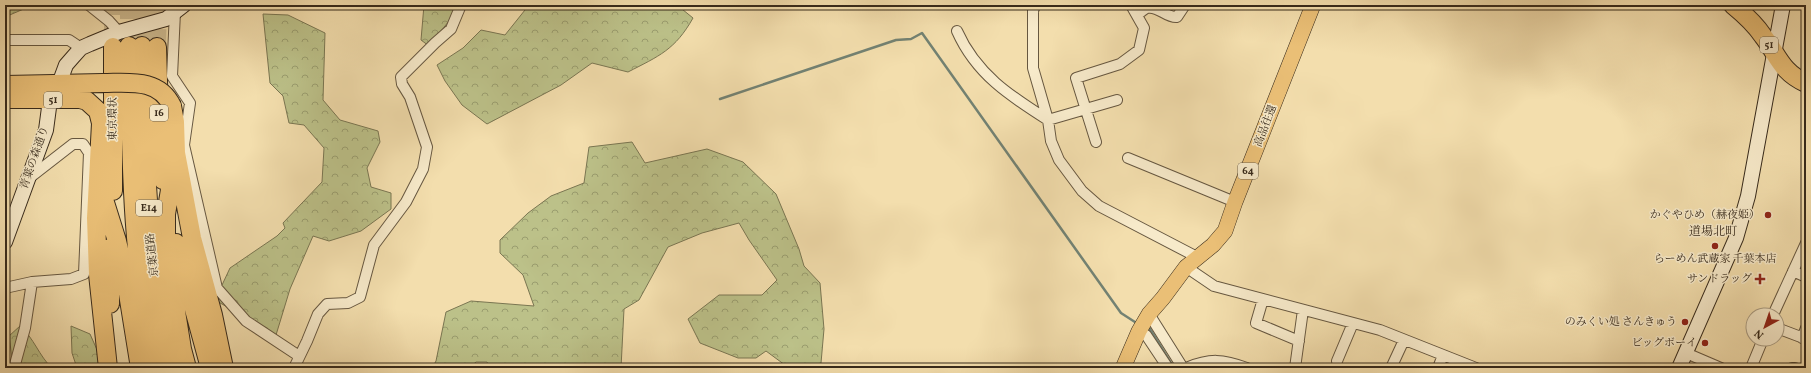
<svg xmlns="http://www.w3.org/2000/svg" width="1811" height="373" font-family="Vollkorn,'Noto Serif JP',serif">
  <style>
    .forest { fill: url(#forest-crowns); stroke: #7a7652 }
    .lines { fill: none; stroke-linecap: round; stroke-linejoin: round }
    .stream { stroke: #738273; stroke-width: 2.5 }
    .highway-tunnel { stroke: #cdba90; stroke-width: 18; stroke-dasharray: 18 9; stroke-linecap: butt }
    .street-casing { stroke: #665740; stroke-width: 12 }
    .secondary-casing { stroke: #372a1b; stroke-width: 16 }
    .primary-casing { stroke: #372a1b; stroke-width: 16 }
    .highway-casing { stroke: #372a1b; stroke-width: 20 }
    .street { stroke: #f7eaca; stroke-width: 10 }
    .secondary { stroke: #f7eaca; stroke-width: 14 }
    .primary { stroke: #eabf76; stroke-width: 15 }
    .highway { stroke: #eabf76; stroke-width: 18 }
    .highway-bridge-casing { stroke: #372a1b; stroke-width: 20; stroke-linecap: butt }
    .highway-bridge { stroke: #eabf76; stroke-width: 18 }
    .poi-dot { fill: #8f2418; stroke: #f7eaca; stroke-width: 1.5 }
    .labels { text-anchor: middle; dominant-baseline: central; stroke-width: 3; stroke-linejoin: round; paint-order: stroke }
    .shield { fill: #f7eaca; stroke: #716450; stroke-width: 1 }
    .shield-label { font-size: 10px; font-weight: bold; fill: #372a1b }
    .street-label { font-size: 11px; fill: #372a1b; stroke: #f7eaca }
    .poi-label { font-size: 11px; fill: #372a1b; stroke: #f7eaca; text-anchor: end }
    .neighbourhood-label { font-size: 12px; fill: #372a1b; stroke: #f7eaca }
  </style>
  <defs>
    <pattern id="forest-crowns" width="20" height="18" patternUnits="userSpaceOnUse"><rect width="20" height="18" fill="#bcc189"/><path d="M2 6a3 3 0 1 1 6 0M12 15a3 3 0 1 1 6 0" fill="none" stroke="#9a9d6f"/></pattern>
  </defs>
  <rect width="100%" height="100%" fill="#f3dead"/>
  <filter id="stains"><feTurbulence type="fractalNoise" baseFrequency=".005" numOctaves="4"/><feColorMatrix values="0 0 0 0 .2 0 0 0 0 .09 0 0 0 0 .02 0 0 0 .5 -.17"/></filter>
  <radialGradient id="worn" r=".72"><stop offset=".6" stop-color="#630" stop-opacity="0"/><stop offset="1" stop-color="#630" stop-opacity=".3"/></radialGradient>
  <path class="forest" d="M5 5H25L26 8 5 17Z
    M424 5H458L449 21 429 46 421 40Z
    M529 5H677L693 18C675 50 659 56 628 72L592 63 561 85 487 124 462 105 445 81 437 65 463 48 481 30 505 35Z
    M263 14 288 15 325 33 323 100 340 120 378 131 380 142 367 168 371 187 391 193V209L361 231 329 241 313 236 290 289 276 335 215 300 230 268 277 236 285 228 283 223 322 182 324 148 304 125 289 123 283 96 270 83Z
    M632 142 645 163 707 149 743 162 776 194 799 249 804 266 820 283 824 329 821 363 799 368H789L766 351 756 358H738L700 343 688 319 719 295H762L777 280 749 240 739 223 702 233 668 247 639 300 624 309 621 368H490L487 362H476L469 368H432L436 361 446 312 471 301 534 306 523 275 500 253V240L528 213 551 196 584 183 589 147Z
    M20 326C34 338 39 356 52 368H8L12 358 9 336Z
    M71 326 90 334 102 361V368H77L72 353Z"/>
  <g class="lines">
    <path class="stream" d="M720 99 896 40 911 39 922 33 1121 313 1138 324
      M1146 328 1150 329 1174 368"/>
    <path class="highway-tunnel" d="M113 42V5
      M129 46V5
      M142 46 143 5
      M157 47 158 5"/>
    <g class="street-casing">
      <path id="street" d="M89 5 109 21 119 32
        M1035 5 1033 11V68L1048 120 1051 141 1059 160 1082 191 1099 206 1197 257
        M175 12 172 76 190 103 184 145 217 288 246 321 299 356
        M1137 15C1140 13 1144 9 1147 8 1158 5 1166 18 1177 17L1185 5
        M957 31C976 74 1010 96 1048 120L1117 100
        M5 40H69L81 48
        M1096 142 1076 78 1120 64 1139 50 1144 28 1131 5
        M1128 158 1235 202
        M1186 267 1214 286 1380 330 1476 368
        M1793 271 1806 277
        M5 288 32 282 71 279 84 274 89 153 83 144H73L28 179
        M1263 299 1256 323 1299 341
        M1149 314 1183 368
        M1773 315 1806 243
        M1777 328 1806 339
        M1139 331 1146 335 1168 368
        M1802 338 1806 328
        M1686 353 1721 368
        M1337 361 1353 323
        M14 368 25 328 32 282
        M294 368 307 341 318 314 327 304 348 303 360 297 374 245 406 202 423 169 427 147 410 97 402 84 401 77 435 43 451 29 461 5
        M1186 368C1210 358 1223 359 1247 368
        M1295 368 1303 310
        M1391 368 1404 340
        M1438 368 1443 355
        M1751 368 1763 339
        M1792 368H1795"/>
    </g>
    <g class="secondary-casing">
      <path id="secondary" d="M5 242 46 130 50 100 59 84 66 65 73 57 81 48 90 44 119 32 166 19 184 5
        M1679 368 1736 238 1748 196 1783 5"/>
    </g>
    <g class="primary-casing">
      <path id="primary" d="M1123 368 1139 331 1149 314 1163 298 1186 267 1213 245 1225 231 1235 202 1313 5"/>
    </g>
    <g class="highway-casing">
      <path id="highway" d="M1733 5C1744 14 1755 24 1763 36 1778 55 1781 72 1806 83
        M129 46C131 153 131 264 156 368
        M142 46C144 113 145 181 152 248 156 289 163 328 171 368
        M157 47 160 146 163 180
        M5 85 103 83
        M5 99H80L87 101 98 111 101 123 96 218 98 274 108 368
        M172 106 175 122 176 153 192 238 213 315 224 368
        M174 166 166 214V249L182 349 187 368
        M113 191V47
        M102 193 117 241 125 275 140 368
        M176 243 210 368
        M110 304V248"/>
    </g>
    <use href="#street" class="street"/>
    <use href="#secondary" class="secondary"/>
    <use href="#primary" class="primary"/>
    <use href="#highway" class="highway"/>
    <g class="highway-bridge-casing">
      <path id="highway-bridge" d="M103 83C129 83 159 78 172 106"/>
    </g>
    <use href="#highway-bridge" class="highway-bridge"/>
  </g>
  <g class="poi-dot">
    <circle cx="1768" cy="215" r="4"/>
    <circle cx="1715" cy="246" r="4"/>
    <path d="M1758 273h4v4h4v4h-4v4h-4v-4h-4v-4h4z"/>
    <circle cx="1685" cy="322" r="4"/>
    <circle cx="1705" cy="343" r="4"/>
  </g>
  <g class="labels">
    <g class="shield">
      <rect x="1760" y="37" width="18" height="16" rx="3"/>
      <rect x="44" y="92" width="18" height="16" rx="3"/>
      <rect x="150" y="105" width="18" height="16" rx="3"/>
      <rect x="1238" y="163" width="20" height="16" rx="3"/>
      <rect x="136" y="200" width="26" height="16" rx="3"/>
    </g>
    <g class="shield-label">
      <text x="1769" y="45">51</text>
      <text x="53" y="100">51</text>
      <text x="159" y="113">16</text>
      <text x="1248" y="171">64</text>
      <text x="149" y="208">E14</text>
    </g>
    <g class="street-label">
      <text transform="translate(113 119) rotate(-90)">東京環状</text>
      <text transform="translate(1266 126) rotate(-69)">高品往還</text>
      <text transform="translate(35 158) rotate(-71)">青葉の森通り</text>
      <text transform="translate(153 255) rotate(-96)">京葉道路</text>
    </g>
    <g class="poi-label">
      <text x="1760" y="215">かぐやひめ（赫夜姫）</text>
      <text x="1715" y="259" text-anchor="middle">らーめん武蔵家 千葉本店</text>
      <text x="1752" y="279">サンドラッグ</text>
      <text x="1677" y="322">のみくい処 さんきゅう</text>
      <text x="1697" y="343">ビッグボーイ</text>
    </g>
    <g class="neighbourhood-label">
      <text x="1713" y="232">道場北町</text>
    </g>
  </g>
  <rect width="1811" height="373" fill="none" stroke="#f3dead" stroke-width="20"/>
  <rect x="6" y="6" width="1799" height="361" fill="none" stroke="#372a1b" stroke-width="2"/>
  <rect x="10" y="10" width="1791" height="353" fill="none" stroke="#372a1b"/>
  <g transform="translate(1765 327) rotate(220)"><circle r="19" fill="#f7eaca" stroke="#aa9d84"/>
  <path d="M0-3L7 15L0 10L-7 15Z" fill="#8f2418"/>
  <text y="-6" font-size="11" font-weight="bold" text-anchor="middle" fill="#372a1b">N</text>
  </g>
  <rect width="100%" height="100%" filter="url(#stains)"/>
  <rect width="100%" height="100%" fill="url(#worn)"/>
</svg>
